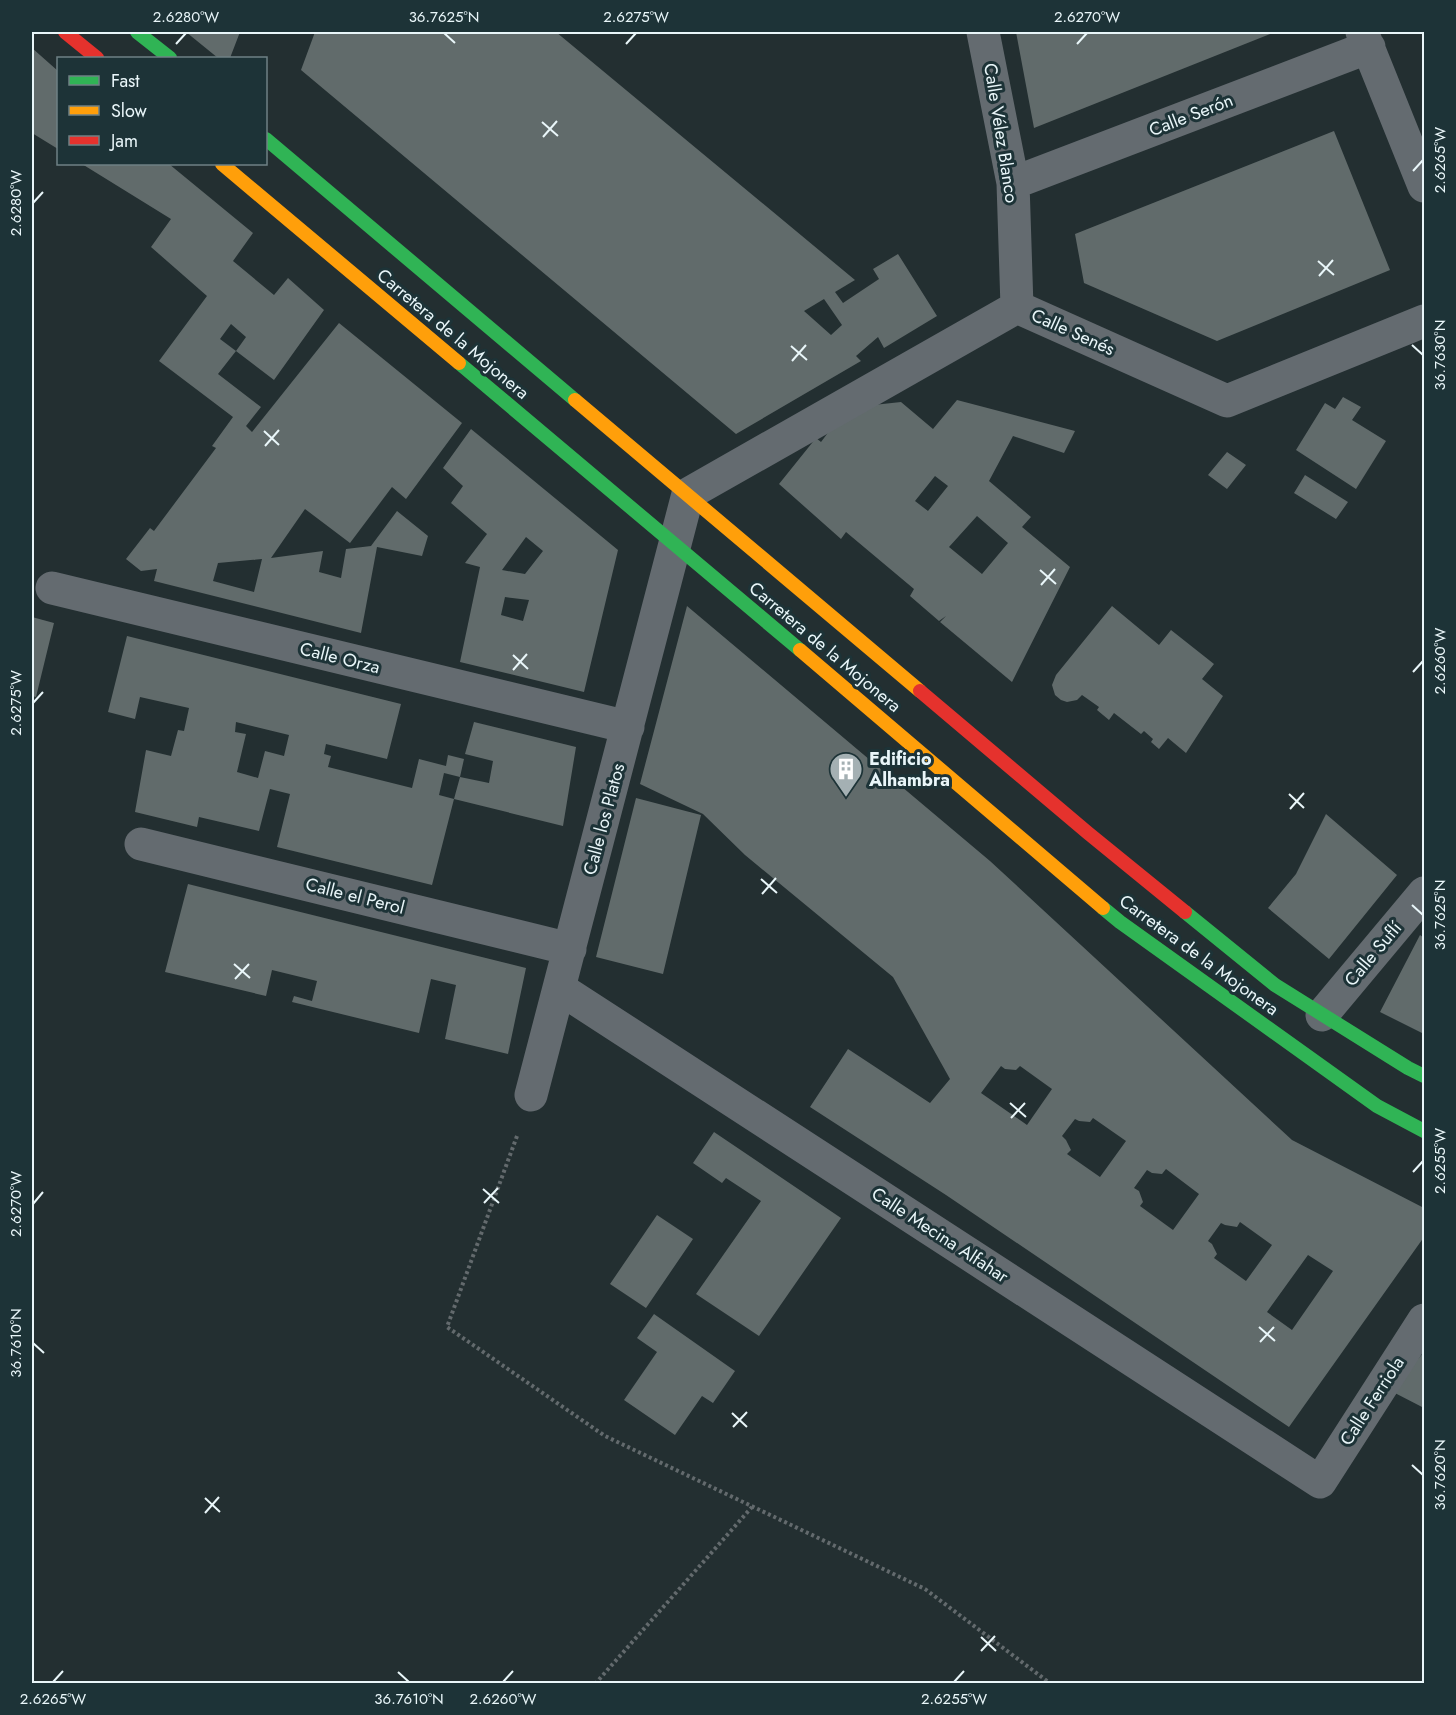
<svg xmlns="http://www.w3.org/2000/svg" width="1456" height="1715" font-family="Jost,sans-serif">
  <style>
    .building { fill: #616b6b; fill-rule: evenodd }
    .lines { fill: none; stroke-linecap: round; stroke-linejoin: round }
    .path { stroke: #636a6d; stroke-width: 4; stroke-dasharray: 3 3; stroke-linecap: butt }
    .street { stroke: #646b70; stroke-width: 33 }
    .fast { stroke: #30b455; stroke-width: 14 }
    .slow { stroke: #ff9f0a; stroke-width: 14 }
    .jam { stroke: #e5322d; stroke-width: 14 }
    .ticks { fill: none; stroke: #e9f6f9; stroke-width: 2 }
    .labels { text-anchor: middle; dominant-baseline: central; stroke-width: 6; stroke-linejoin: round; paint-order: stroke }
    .street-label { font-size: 18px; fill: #e9f6f9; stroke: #1d3337 }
    .poi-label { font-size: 18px; font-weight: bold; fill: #e9f6f9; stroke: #1d3337; text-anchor: start }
    .neatline { fill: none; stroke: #e9f6f9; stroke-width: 2 }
    .ticks-label { font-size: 15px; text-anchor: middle; fill: #e9f6f9 }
  </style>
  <rect width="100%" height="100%" fill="#232f31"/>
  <path class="building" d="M186 32H240L230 58H218Z
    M315 32H556L855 280 835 292 843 303 879 279 873 269 898 254 937 316 884 348 878 337 856 356 861 361 736 434 301 70ZM824 299 842 325 831 335 804 311Z
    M1016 32H1275L1034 128Z
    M32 48 58 71V149L32 133Z
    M1334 131 1390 270 1217 341 1084 283 1075 234Z
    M82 164H169L253 233 233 261 274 295 288 278 324 310 274 380 236 351 246 337 231 324 220 339 236 351 218 374 261 407 246 426 252 432 339 323 462 423 406 499 392 487 350 543 305 509 271 558 323 551 319 572 341 578 346 549 371 546 397 511 428 536 422 556 377 547 361 633 154 581 157 569 141 571 126 559 150 528 154 531 216 448 212 446 233 417 159 361 207 296 151 247 171 219ZM262 559 254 592 213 581 218 563Z
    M1343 397 1361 407 1352 420 1386 441 1356 489 1296 450 1325 403 1335 409Z
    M957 400 1075 431 1064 453 1013 436 989 481 1031 517 1022 527 1070 567 1012 682 940 622 946 616 939 621 910 596 914 589 846 532 841 539 779 484 816 438 821 442 830 430 855 407 901 402 933 429ZM935 476 948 486 928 511 915 501ZM977 516 1008 543 982 574 949 547Z
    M471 429 618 550 584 692 460 662 480 567 465 563 487 534 451 503 463 486 443 468ZM526 537 543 551 525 574 502 570ZM505 597 529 600 523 621 501 615Z
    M1227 452 1246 465 1227 489 1208 475Z
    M1305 475 1348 502 1336 519 1294 493Z
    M687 606 990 861 1292 1140 1424 1208V1237L1289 1427 946 1195 810 1107 848 1049 930 1103 950 1079 893 977 745 855 703 814 640 784ZM1001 1066 1005 1069 1016 1070 1020 1066 1052 1089 1027 1125 981 1093ZM1093 1118 1126 1141 1100 1177 1067 1154 1071 1150 1066 1140 1062 1136 1075 1119 1079 1121 1090 1122ZM1166 1169 1199 1194 1173 1230 1140 1206 1143 1202 1139 1191 1134 1188 1147 1170 1152 1173 1162 1174ZM1240 1222 1272 1245 1246 1281 1214 1258 1217 1254 1212 1244 1208 1241 1221 1223 1225 1225 1237 1227ZM1308 1255 1333 1271 1292 1330 1267 1312Z
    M1112 606 1159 645 1171 630 1214 664 1202 679 1223 696 1186 753 1168 738 1159 749 1151 742 1153 739 1144 731 1141 734 1114 713 1109 720 1097 710 1099 707 1082 695 1077 700 1067 702 1061 700 1055 695 1052 685 1056 675Z
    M32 617 54 623 36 697 32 696Z
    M127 636 401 704 387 759 326 744 324 754 331 756 328 767 412 788 419 759 446 766 448 755 464 759 460 777 489 783 493 761 465 754 474 722 576 747 563 826 454 799 460 777 444 773 439 795 454 799 432 885 277 847 290 794 270 789 259 831 199 817 197 827 135 812 146 750 171 756 178 730 184 731 189 708 140 697 135 719 108 712ZM236 722 289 735 284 756 265 751 258 778 237 772 246 734 235 732Z
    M636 798 701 815 663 974 596 957Z
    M1326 814 1397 875 1329 959 1268 908 1296 874Z
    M188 884 526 968 508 1054 445 1039 456 985 431 979 419 1033 292 1002 294 996 312 1001 317 981 272 970 266 996 165 972Z
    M1420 935 1424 938V1034L1380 1012Z
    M714 1132 841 1218 759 1336 696 1294 761 1201 726 1178 722 1183 693 1163Z
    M657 1215 693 1239 646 1308 610 1284Z
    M654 1314 735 1371 713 1403 702 1396 675 1435 624 1400 657 1352 637 1338Z
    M1424 1352V1408L1391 1391Z"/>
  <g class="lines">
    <path class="path" d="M517 1136 447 1327 605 1436 925 1589 1051 1684
      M595 1684 752 1507"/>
    <path class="street" d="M983 32 1013 183 1017 307
      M1362 32 1424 186
      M1013 183 1369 47
      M1017 307 1227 401 1424 321
      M52 588 628 727
      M141 844 570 949
      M559 988 1320 1482 1424 1320
      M1322 1015 1424 893
      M531 1095 688 494 1017 307"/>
    <path class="fast" d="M137 32 170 58
      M266 139 575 400
      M459 363 800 650
      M1103 908 1120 922 1377 1106 1424 1131
      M1185 912 1275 985 1408 1068 1424 1076"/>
    <path class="slow" d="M222 164 459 363
      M575 400 920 691
      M800 650 1103 908"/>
    <path class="jam" d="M65 32 97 58
      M920 691 1088 833 1185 912"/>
  </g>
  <path class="ticks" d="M444 33 455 43M176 44 186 33M626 44 636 33M1077 44 1087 33M542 122 558 136M543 137 557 121M1413 171 1423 160M33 203 43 192M1318 261 1334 275M1319 276 1333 260M1412 345 1423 355M791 346 807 360M792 361 806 345M264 431 279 445M265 446 279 430M1040 570 1056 584M1041 585 1055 569M513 655 528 669M513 670 527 654M1413 672 1423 661M33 703 43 692M1289 794 1304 808M1290 809 1304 793M761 879 777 893M762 894 776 878M1412 905 1423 915M234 964 250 978M235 979 249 964M1010 1103 1026 1117M1011 1118 1025 1103M1413 1172 1423 1161M483 1189 499 1203M484 1203 498 1188M33 1204 43 1192M1259 1327 1275 1341M1260 1342 1274 1327M33 1343 44 1353M732 1413 747 1427M733 1427 747 1412M1412 1465 1423 1475M205 1498 220 1512M205 1513 219 1497M981 1637 996 1651M981 1651 995 1636M398 1672 409 1682M53 1682 63 1671M503 1682 513 1671M954 1682 964 1671"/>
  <defs>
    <g id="building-pin" transform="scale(1.725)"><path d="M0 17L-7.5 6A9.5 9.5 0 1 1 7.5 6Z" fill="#a4b0b3" stroke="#1d3337"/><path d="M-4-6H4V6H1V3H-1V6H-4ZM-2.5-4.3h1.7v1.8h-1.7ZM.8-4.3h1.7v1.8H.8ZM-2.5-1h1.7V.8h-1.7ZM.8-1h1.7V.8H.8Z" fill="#fff"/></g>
  </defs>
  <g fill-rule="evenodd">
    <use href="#building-pin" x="846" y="769"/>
  </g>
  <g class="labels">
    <g class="street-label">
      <text transform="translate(1191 115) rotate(-21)">Calle Serón</text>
      <text transform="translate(1001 133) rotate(81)">Calle Vélez Blanco</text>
      <text transform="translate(1073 332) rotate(24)">Calle Senés</text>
      <text transform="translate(453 334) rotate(40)">Carretera de la Mojonera</text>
      <text transform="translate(825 647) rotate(40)">Carretera de la Mojonera</text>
      <text transform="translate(340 658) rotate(14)">Calle Orza</text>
      <text transform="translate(604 819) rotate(-75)">Calle los Platos</text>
      <text transform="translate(355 896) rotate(14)">Calle el Perol</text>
      <text transform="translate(1373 954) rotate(-50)">Calle Suflí</text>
      <text transform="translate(1199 955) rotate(36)">Carretera de la Mojonera</text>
      <text transform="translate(940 1235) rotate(33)">Calle Mecina Alfahar</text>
      <text transform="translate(1372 1401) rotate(-57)">Calle Ferriola</text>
    </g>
    <g class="poi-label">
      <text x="869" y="759">Edificio<tspan x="869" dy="21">Alhambra</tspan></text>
    </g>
  </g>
  <rect width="1456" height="1715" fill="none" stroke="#1d3337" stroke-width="66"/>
  <rect x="57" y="57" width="210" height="108" fill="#1d3337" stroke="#6f8185" stroke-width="1.5"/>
  <rect x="69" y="76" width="30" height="9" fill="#30b455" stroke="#6f8185" stroke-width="1.5"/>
  <text x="111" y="87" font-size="18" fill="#e9f6f9">Fast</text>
  <rect x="69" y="106" width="30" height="9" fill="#ff9f0a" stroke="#6f8185" stroke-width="1.5"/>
  <text x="111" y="117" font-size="18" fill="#e9f6f9">Slow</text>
  <rect x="69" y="136" width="30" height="9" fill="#e5322d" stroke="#6f8185" stroke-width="1.5"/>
  <text x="111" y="147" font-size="18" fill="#e9f6f9">Jam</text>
  <rect x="33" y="33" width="1390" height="1649" class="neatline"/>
  <g class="ticks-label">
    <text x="186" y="22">2.6280°W</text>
    <text x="444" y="22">36.7625°N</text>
    <text x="636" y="22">2.6275°W</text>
    <text x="1087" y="22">2.6270°W</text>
    <text transform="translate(1440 160) rotate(-90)" y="5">2.6265°W</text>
    <text transform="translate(16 203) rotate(-90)" y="5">2.6280°W</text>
    <text transform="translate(1440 355) rotate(-90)" y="5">36.7630°N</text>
    <text transform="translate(1440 661) rotate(-90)" y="5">2.6260°W</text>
    <text transform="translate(16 703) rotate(-90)" y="5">2.6275°W</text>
    <text transform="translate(1440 915) rotate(-90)" y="5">36.7625°N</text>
    <text transform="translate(1440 1161) rotate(-90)" y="5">2.6255°W</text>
    <text transform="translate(16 1204) rotate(-90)" y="5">2.6270°W</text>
    <text transform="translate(16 1343) rotate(-90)" y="5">36.7610°N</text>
    <text transform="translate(1440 1475) rotate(-90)" y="5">36.7620°N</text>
    <text x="53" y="1704">2.6265°W</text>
    <text x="409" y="1704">36.7610°N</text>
    <text x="503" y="1704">2.6260°W</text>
    <text x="954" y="1704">2.6255°W</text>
  </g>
</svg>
